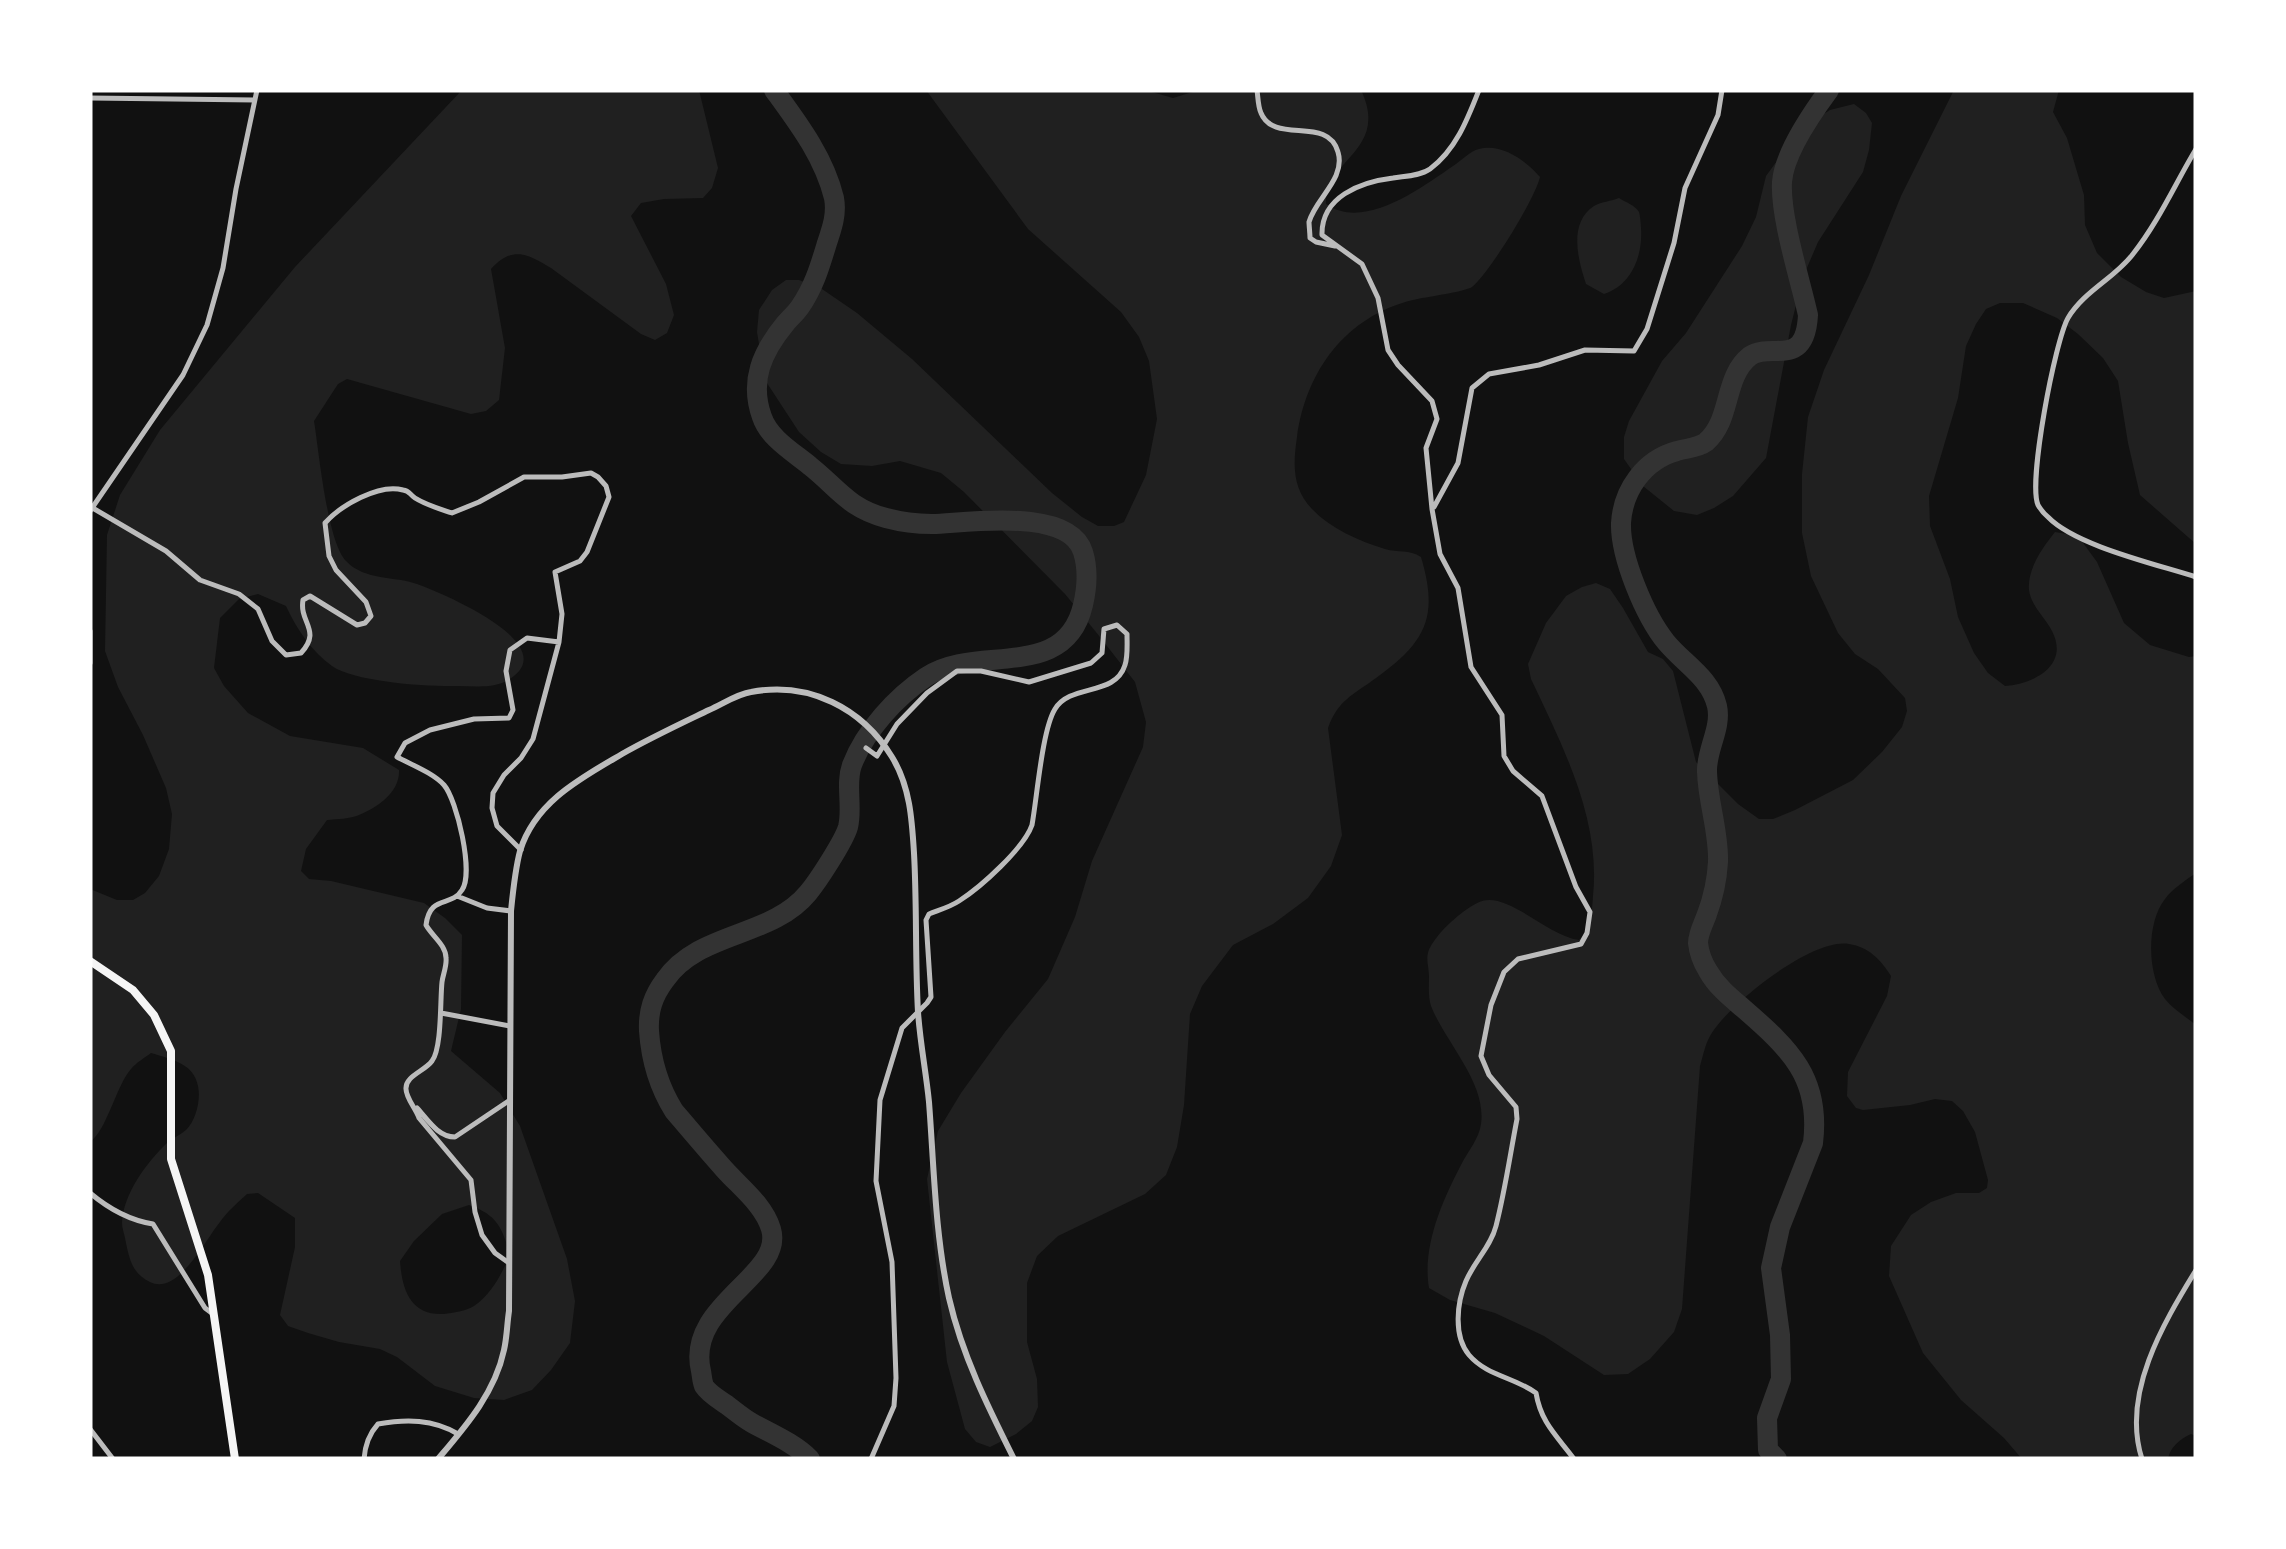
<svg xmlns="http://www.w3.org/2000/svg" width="2286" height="1549" font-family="Mulish,sans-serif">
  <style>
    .green { fill: #202020; fill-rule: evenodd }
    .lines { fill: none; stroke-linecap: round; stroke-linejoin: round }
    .river { stroke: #333; stroke-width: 20 }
    .minor { stroke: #bcbcbc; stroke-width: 5 }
    .tertiary { stroke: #bcbcbc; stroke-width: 6 }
    .primary { stroke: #f5f5f5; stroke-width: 8 }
  </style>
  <rect width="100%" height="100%" fill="#111"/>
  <path class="green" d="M462 90H699L718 168 712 188 703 198 664 199 641 203 631 216 666 284 674 315 667 333 655 340 641 334 551 268C527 253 512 246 491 269L505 348 499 400 486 411 471 414 347 379 338 384 314 421C319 451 327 541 346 561 365 581 395 576 417 584 442 593 564 644 510 679 495 689 475 686 458 686 430 687 354 682 332 666 312 652 296 628 286 606L258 594 239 599 220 618 214 668 224 686 248 713 290 736 363 748 399 770C400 792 378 807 359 815 350 819 337 819 327 820L306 849 301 871 309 879 331 881 424 903 445 918 462 935 461 1009 451 1051 500 1093 520 1126 567 1259 575 1301 570 1343 551 1370 532 1390 504 1400 474 1398 435 1386 397 1357 380 1349 339 1342 308 1333 288 1326 280 1315 295 1247V1218L258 1193 247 1194C237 1203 227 1212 220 1222 205 1240 178 1296 150 1282 131 1273 129 1257 125 1238 124 1233 122 1228 122 1223 123 1194 147 1162 167 1143 173 1138 180 1135 186 1130 196 1120 201 1100 198 1086 194 1063 170 1059 151 1053 144 1058 136 1063 131 1069 116 1086 107 1130 90 1142V889L117 900H133L145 893 159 876 169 849 172 814 166 788 143 735 118 687 105 651 107 535 120 495 160 430 295 267ZM469 1205C497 1215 502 1227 510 1255 502 1273 492 1294 474 1306 466 1311 453 1313 444 1314 410 1316 402 1289 400 1261L414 1241 442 1214Z
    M926 90H1145L1173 98 1199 90H1361C1390 151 1324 159 1326 204 1364 231 1421 188 1453 166 1461 161 1470 151 1479 149 1502 143 1526 161 1540 177 1535 199 1490 272 1472 287 1464 292 1425 297 1413 300 1346 316 1306 371 1297 437 1293 464 1292 488 1312 509 1331 529 1359 541 1385 549 1398 553 1409 549 1421 557 1439 617 1426 642 1376 678 1353 695 1338 700 1328 728L1342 835 1331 866 1308 898 1273 924 1233 945 1202 986 1190 1014 1184 1105 1177 1147 1166 1175 1145 1194 1058 1236 1037 1256 1027 1283V1342L1037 1379 1038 1407 1032 1421 1016 1434 990 1447 976 1442 965 1429 947 1362 927 1179 938 1131 961 1093 1005 1032 1048 979 1075 917 1092 861 1143 747 1146 722 1135 682 1100 637 1065 594 964 492 941 473 900 461 872 466 841 464 821 452 799 432 765 380 757 332 759 310 772 290 786 280H799L822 289 857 313 912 359 1052 493 1082 517 1098 526H1114L1124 522 1146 475 1157 419 1149 361 1139 337 1121 312 1028 229Z
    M1954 90H2059L2053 112 2067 138 2078 175 2084 195 2085 225 2097 253 2121 277 2146 292 2164 298 2196 291V544L2140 495 2128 443 2118 381 2103 358 2078 334 2057 318 2023 303H2000L1986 309 1976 324 1966 346 1958 398 1929 496 1930 526 1950 579 1958 617 1974 653 1988 673 2005 686C2033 684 2070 666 2052 631 2045 617 2031 606 2029 590 2027 569 2043 547 2055 532L2078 536 2097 562 2124 623 2150 645 2189 657 2196 656V873C2186 880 2172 889 2165 899 2146 923 2147 975 2165 999 2173 1009 2186 1017 2196 1025V1436L2191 1434C2180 1439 2170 1447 2168 1459H2022L2004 1438 1961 1400 1923 1353 1889 1276 1891 1246 1911 1215 1931 1202 1956 1193H1979L1987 1188 1988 1180 1975 1132 1963 1111 1952 1101 1935 1099 1910 1105 1863 1110 1856 1108 1847 1096 1848 1072 1887 996 1891 976C1881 960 1869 947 1849 944 1813 937 1727 1005 1710 1036 1705 1045 1703 1056 1700 1066L1682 1309 1674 1332 1650 1359 1628 1374 1604 1375 1544 1336 1495 1313 1450 1300 1429 1288C1422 1247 1442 1201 1461 1165 1468 1151 1479 1139 1481 1124 1487 1083 1445 1042 1431 1006 1428 997 1429 986 1429 976 1429 969 1426 959 1428 953 1430 944 1443 929 1450 923 1460 914 1476 900 1489 900 1516 900 1550 936 1579 940 1591 929 1592 912 1593 896 1601 819 1563 747 1531 679L1528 664 1546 623 1566 596 1582 587 1596 583 1610 589 1623 608 1648 652 1663 659 1673 671 1696 762 1738 804 1759 819H1773L1795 810 1853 780 1882 752 1902 727 1907 711 1905 698 1878 669 1855 654 1838 633 1811 576 1802 533V474L1808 417 1824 370 1869 275 1901 196Z
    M1854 104 1866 113 1872 123 1869 150 1863 172 1818 242 1803 277 1791 325 1766 458 1733 496 1714 508 1697 515 1674 511 1643 486 1624 459V437L1629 421 1662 361 1686 333 1742 246 1756 217 1766 176 1800 129 1830 110Z
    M1619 198C1625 202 1635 205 1639 212 1640 215 1641 225 1641 228 1643 255 1632 285 1604 294L1586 284C1578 260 1568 223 1594 206 1600 202 1612 201 1619 198Z"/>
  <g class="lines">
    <path class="river" d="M774 90C798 123 824 157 834 198 837 214 832 228 827 243 820 266 814 287 800 307 796 313 790 318 785 324 762 352 749 381 762 417 769 438 793 452 810 466 838 488 848 508 886 518 901 522 916 524 932 524 968 523 1069 507 1083 552 1088 568 1087 588 1083 605 1065 683 976 643 926 677 896 697 865 731 852 765 845 784 853 807 848 827 844 841 818 881 808 893 771 938 699 931 665 980 653 996 648 1011 649 1031 651 1060 659 1087 674 1111 691 1131 707 1150 724 1169 740 1187 764 1205 771 1229 785 1276 685 1304 701 1371 702 1376 702 1381 704 1386 709 1394 720 1400 727 1405 735 1411 743 1418 752 1423 772 1434 794 1443 810 1459
      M1777 1459 1768 1450 1767 1418 1781 1379 1780 1335 1771 1268 1780 1227 1813 1143C1821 1078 1790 1049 1744 1009 1731 998 1717 987 1708 971 1703 963 1699 953 1698 943 1698 933 1704 923 1707 914 1713 898 1717 879 1718 862 1719 832 1708 803 1707 772 1706 750 1722 728 1717 706 1710 677 1684 664 1666 642 1645 616 1620 557 1621 523 1623 490 1644 460 1677 451 1687 448 1698 448 1706 442 1732 420 1723 377 1750 356 1771 341 1805 370 1808 315 1800 279 1780 217 1782 182 1784 153 1812 113 1829 90"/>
    <path class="minor" d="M1257 90C1258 97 1258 107 1261 113 1274 145 1328 115 1338 152 1346 179 1315 199 1309 222 1309 225 1310 234 1310 238L1316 242 1335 246
      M1479 90C1468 118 1456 150 1430 169 1420 176 1405 176 1393 178 1360 182 1321 197 1322 235L1362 264 1378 298 1388 350 1398 365 1432 401 1437 419 1426 448 1432 509 1440 554 1458 588 1471 667 1502 715 1504 756 1513 771 1542 796 1576 887 1590 912 1587 933 1581 944 1518 959 1504 972 1491 1005 1481 1056 1489 1075 1516 1107 1517 1119C1510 1155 1505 1191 1496 1226 1491 1246 1474 1262 1466 1281 1457 1302 1453 1336 1469 1355 1487 1376 1514 1377 1536 1393 1541 1423 1557 1436 1574 1459
      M90 98 255 100
      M2196 149C2175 184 2159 221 2133 254 2115 278 2084 291 2068 318 2055 341 2028 482 2038 505 2041 510 2044 514 2048 517 2076 546 2156 564 2196 577
      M91 507 166 551 200 580 239 594 258 609 272 641 286 655 301 653C322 630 299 623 303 600L310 596 357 625 365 623 371 616 366 602 336 570 329 556 325 523C340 506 379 483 403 490 410 491 409 494 415 498 426 505 440 509 452 513L479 502 524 477H562L591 473 598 477 606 486 609 497 587 552 580 561 555 572 562 614 559 642 533 739 521 758 504 775 493 793 492 808 497 826 521 850
      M1434 507 1458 463 1472 388 1489 374 1539 365 1585 350 1634 351 1647 329 1674 243 1685 188 1718 115 1722 90
      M90 511 183 375 207 325 223 268 236 189 257 90
      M90 631V663
      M866 748 877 756 897 724 927 693 957 671H981L1029 682 1091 663 1102 653 1104 629 1117 625 1127 634C1127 644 1128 656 1125 665 1115 697 1071 683 1055 709 1042 730 1037 798 1032 825 1024 848 981 887 959 901 950 907 939 910 929 914L926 920 931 997 927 1003 902 1028 880 1100 876 1181 892 1262 896 1378 894 1406 871 1459
      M457 896 487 908 511 911
      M441 1013 510 1026
      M417 1108C428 1120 438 1137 455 1137L510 1100
      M90 1193C109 1209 128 1220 153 1224L205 1308 213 1314
      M509 1263 495 1253 482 1235 475 1212 471 1180 419 1118C416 1109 406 1098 406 1089 405 1076 425 1071 432 1061 442 1048 440 1000 442 982 443 974 447 966 446 958 446 945 432 936 426 925 430 894 451 908 462 890 474 873 457 800 444 785 433 773 412 765 397 757L405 743 430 730 474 719 509 718 513 710 506 671 510 650 527 638 559 642
      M90 1429 113 1459
      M364 1459C365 1445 369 1434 378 1424 406 1419 433 1419 458 1434
      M2142 1459C2121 1394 2163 1324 2196 1270"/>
    <path class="tertiary" d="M438 1459C465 1427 495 1393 504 1350 507 1337 507 1324 509 1311L511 911C513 891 515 870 520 851 535 802 581 778 622 754 650 738 680 724 709 710 723 704 737 694 751 692 809 681 862 708 892 757 910 786 912 820 914 853 917 906 915 959 918 1012 920 1042 926 1072 929 1102 934 1167 935 1234 949 1298 962 1355 988 1407 1014 1459"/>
    <path class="primary" d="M90 961 133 990 154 1015 171 1051V1159L208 1275 235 1459"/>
  </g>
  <rect width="2286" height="1549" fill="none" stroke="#ffffff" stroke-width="185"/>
</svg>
